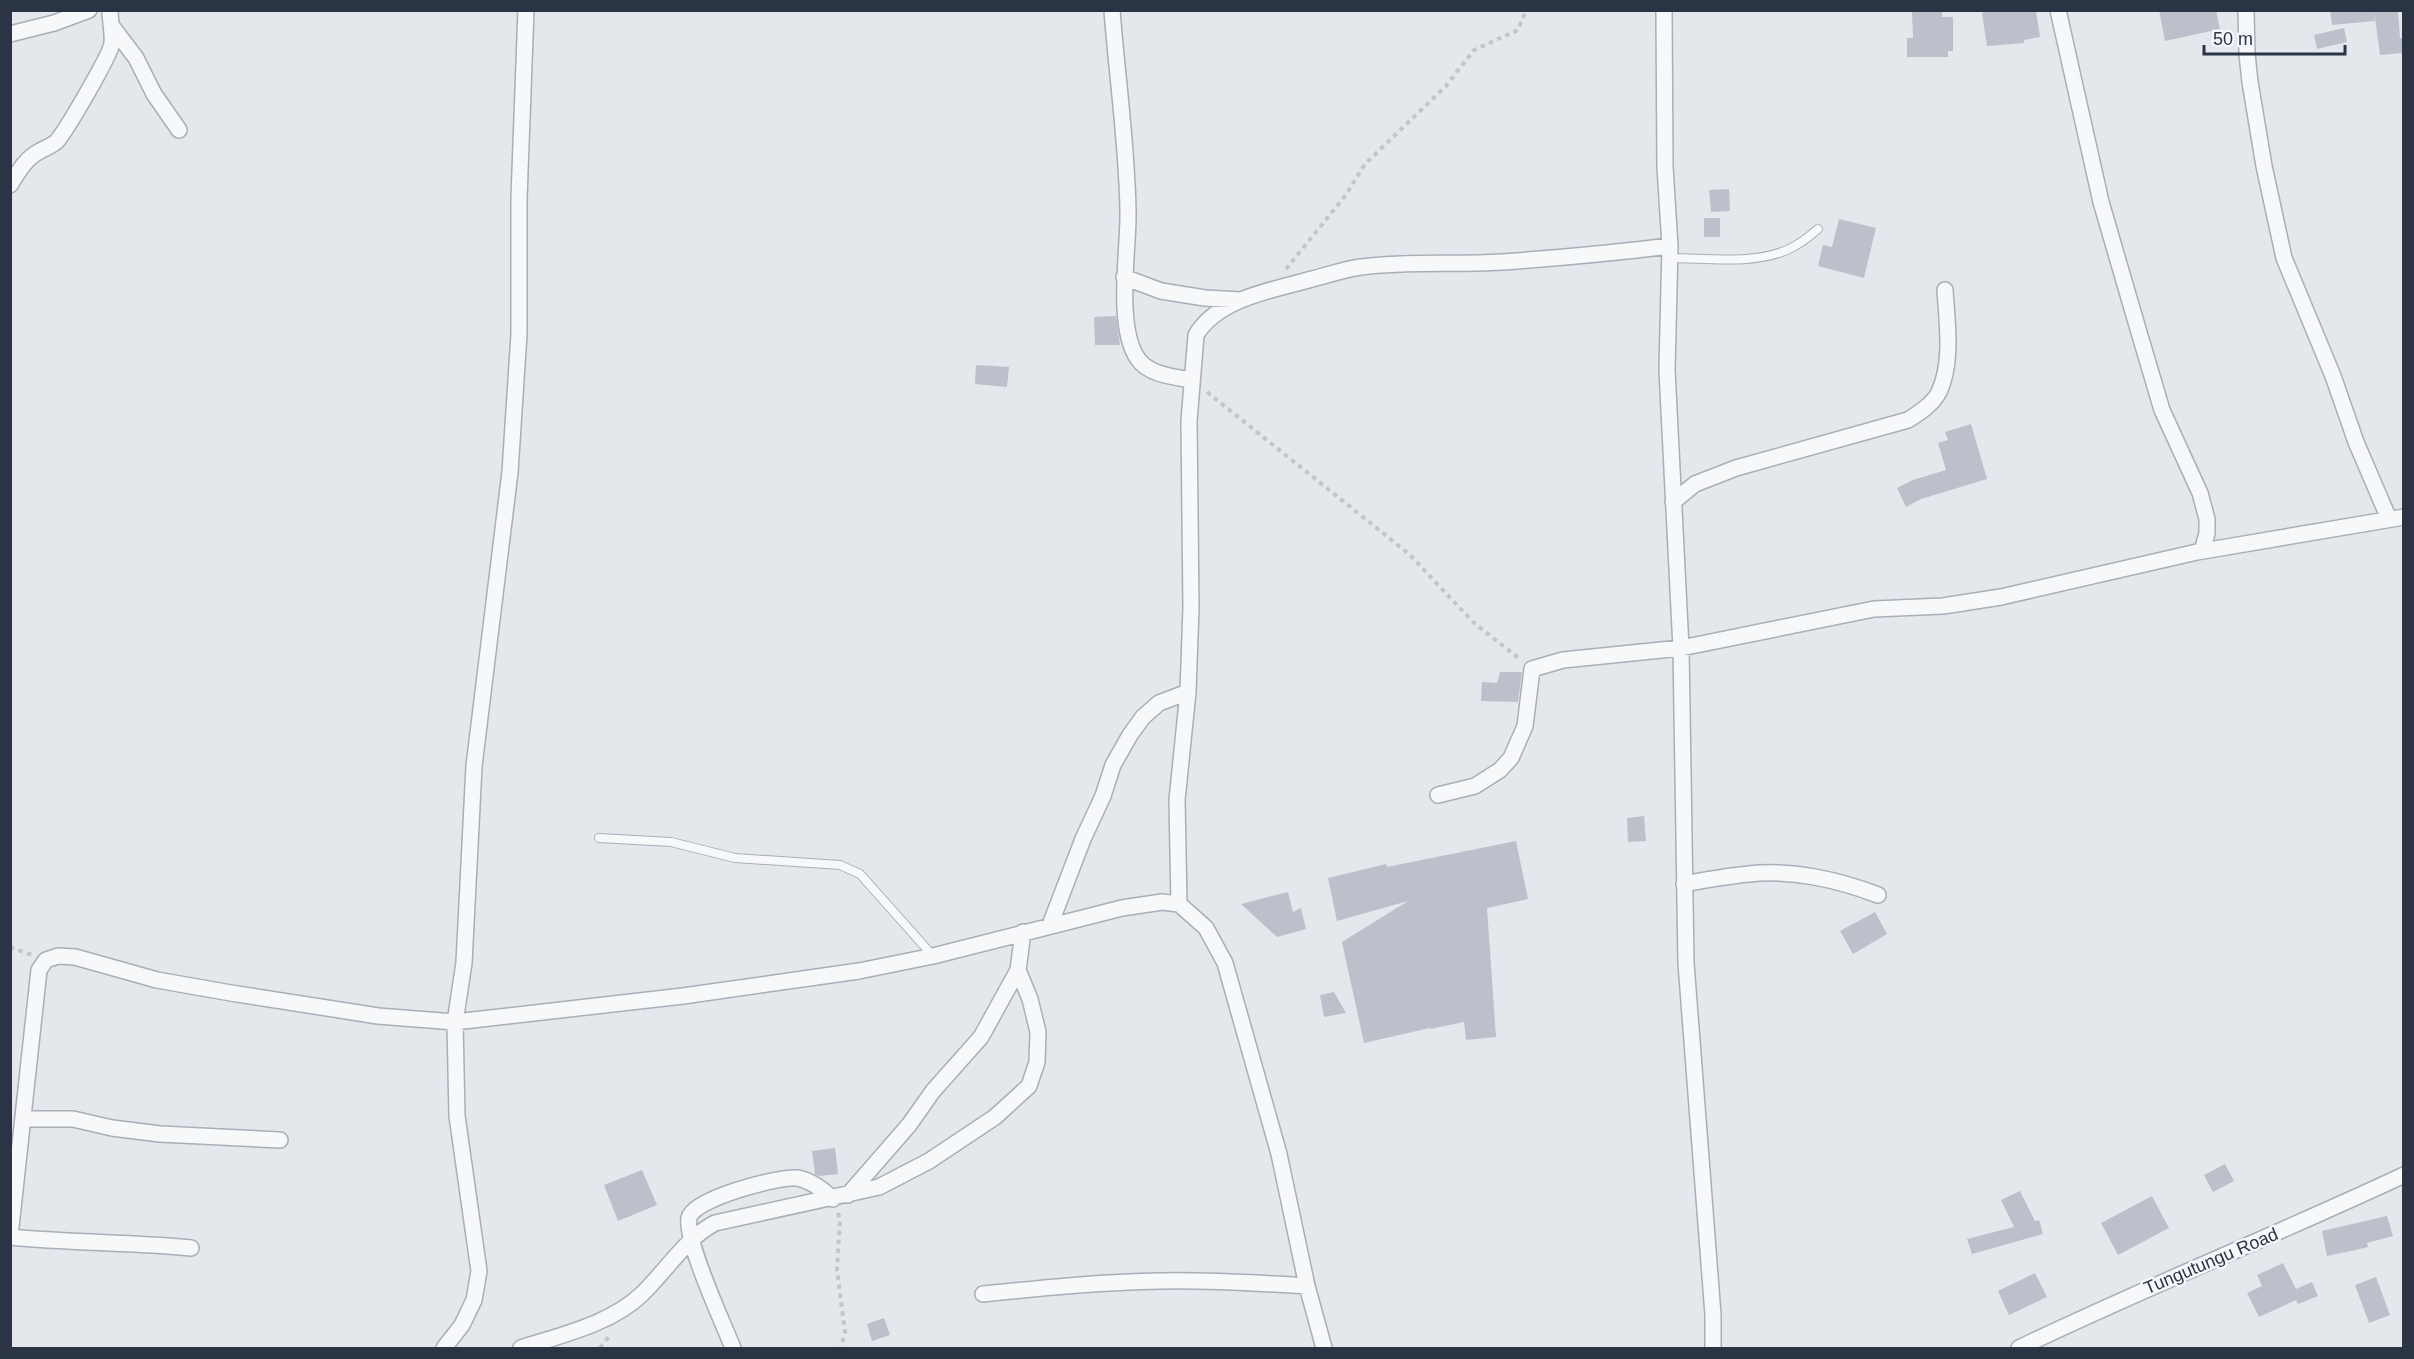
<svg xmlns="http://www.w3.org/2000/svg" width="2414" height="1359" font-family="Helvetica,sans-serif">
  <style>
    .building { fill: #bbc0ca }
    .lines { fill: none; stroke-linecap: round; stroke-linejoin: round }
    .service-casing { stroke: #a9aeb7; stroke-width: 10 }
    .minor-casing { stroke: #a9aeb7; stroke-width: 18 }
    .path { stroke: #c2c5cb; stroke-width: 4; stroke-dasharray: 4.5 4.5; stroke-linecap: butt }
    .service { stroke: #f7f8fa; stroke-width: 8 }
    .minor { stroke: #f7f8fa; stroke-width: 15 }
    .labels { text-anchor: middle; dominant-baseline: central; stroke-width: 5; stroke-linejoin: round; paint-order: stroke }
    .street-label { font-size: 18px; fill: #2b3445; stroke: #f4f6f9 }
  </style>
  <rect width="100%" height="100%" fill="#e4e7ec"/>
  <path class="building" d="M1995 10H2036L2040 37 2024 40V43L1987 46 1982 13Z
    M2159 10H2216L2220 29 2165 41Z
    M2330 10H2374L2375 21 2332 25Z
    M2374 10H2398L2400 38H2403V53L2380 55Z
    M1912 12H1942V17H1953V51H1948V57H1907V38H1913Z
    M2344 28 2347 42 2317 49 2314 35Z
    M1729 189 1730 211 1711 212 1709 190Z
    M1704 218H1720V237H1704Z
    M1839 219 1876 228 1864 278 1818 266 1823 245 1832 247Z
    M1116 316 1120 345H1095L1094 317Z
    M976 365 1009 367 1007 387 975 384Z
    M1971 424 1987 479 1921 499 1906 507 1897 488 1913 480 1946 470 1938 443 1948 440 1945 432Z
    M1500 672H1522L1518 702 1481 701 1482 682 1497 683Z
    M1644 816 1646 841 1628 842 1627 818Z
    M1516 841 1528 899 1487 908 1496 1037 1466 1040 1464 1022 1430 1029V1028L1364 1043 1342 942 1408 901 1337 921 1328 878 1386 864 1387 867Z
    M1288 892 1293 912 1301 908 1306 929 1277 937 1241 904Z
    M1875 912 1887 934 1853 954 1840 931Z
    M1334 992 1346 1013 1324 1017 1320 995Z
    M835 1148 838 1174 819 1176 815 1174 812 1151Z
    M2225 1164 2234 1181 2213 1192 2204 1175Z
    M642 1170 657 1205 618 1221 604 1185Z
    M2020 1191 2035 1221 2039 1220 2043 1234 1972 1254 1967 1239 2014 1227 2001 1200Z
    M2152 1196 2169 1228 2118 1255 2101 1223Z
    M2387 1216 2393 1236 2367 1243 2368 1247 2342 1253 2341 1250V1253L2327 1256 2322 1231Z
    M2283 1263 2296 1289 2312 1282 2318 1296 2298 1304 2296 1300 2259 1317 2247 1293 2262 1286 2257 1275Z
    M2035 1273 2047 1297 2009 1315 1998 1291Z
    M2376 1277 2390 1315 2369 1323 2355 1285Z
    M884 1318 890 1335 872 1341 867 1324Z"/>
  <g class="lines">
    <g class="service-casing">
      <path id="service" d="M1670 258C1706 258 1752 265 1787 250 1798 245 1809 237 1818 229
        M599 838 671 842 735 858 840 865 860 874 933 956"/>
    </g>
    <g class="minor-casing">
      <path id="minor" d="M1112 10C1117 77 1127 144 1128 211 1129 248 1115 327 1138 359 1149 375 1174 377 1192 380
        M1664 10 1665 167 1670 246 1667 370 1681 648 1686 963 1713 1315V1348
        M2058 10 2101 202 2138 329 2162 410 2200 493 2207 519V533L2202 551
        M2246 10 2247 54 2250 82 2264 166 2284 258 2333 376 2356 442 2389 519
        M111 25 136 58 154 94 179 130
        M10 34 54 23 89 10
        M10 185C18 172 26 158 40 151 45 148 51 146 56 142 65 133 111 54 112 43 113 33 110 21 110 10
        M1124 277 1161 291 1205 298 1241 300
        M1673 502 1695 484 1736 468 1908 420C1919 413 1933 404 1939 392 1953 362 1947 322 1945 290
        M1438 795 1475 786 1500 770 1511 758 1525 726 1532 669 1563 660 1681 648 1874 609 1943 606 2001 597 2197 552 2404 517
        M1684 884C1705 880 1727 876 1749 874 1791 869 1839 880 1878 895
        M1179 904 1177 800 1188 692 1191 608 1189 421 1196 335C1218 298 1274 290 1312 279 1328 275 1345 269 1361 267 1408 261 1455 265 1502 262 1558 258 1614 253 1670 246
        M1050 925 1083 839 1103 796 1113 765 1130 735 1143 717 1159 703 1188 692
        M25 1119H73L112 1128 160 1134 280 1140
        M848 1195 909 1125 933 1091 981 1037 1018 970 1023 932
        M10 1236 39 970 46 960 58 956 75 957 157 980 231 993 378 1016 455 1022 683 996 859 971 933 956 1122 908 1162 902 1179 904 1206 928 1225 963 1279 1154 1307 1286 1324 1348
        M10 1237C71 1243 131 1242 191 1248
        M983 1294C1042 1288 1101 1282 1161 1281 1210 1280 1259 1283 1307 1286
        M444 1348 462 1325 474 1300 479 1271 457 1116 455 1022 464 963 474 766 510 472 519 334V198L526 10
        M521 1348C561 1335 611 1324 642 1294 666 1271 685 1239 715 1223L879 1187 929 1161 995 1117 1029 1086 1037 1062 1038 1032 1030 999 1018 970
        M733 1348C723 1323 685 1241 689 1218 692 1199 779 1176 797 1178 811 1180 823 1190 833 1199
        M2019 1348C2146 1287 2276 1235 2404 1175"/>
    </g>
    <path class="path" d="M1286 269 1345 196 1365 164 1446 86 1474 50 1518 30 1526 10
      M1207 392 1409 554 1474 623 1520 659
      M10 947 32 955
      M838 1213 840 1220 837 1270 845 1332 841 1348
      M600 1348 610 1335"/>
    <use href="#service" class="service"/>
    <use href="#minor" class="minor"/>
  </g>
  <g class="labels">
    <g class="street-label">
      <text transform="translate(2211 1261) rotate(-23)">Tungutungu Road</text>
    </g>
  </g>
  <rect width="2414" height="1359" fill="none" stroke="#2b3445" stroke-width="24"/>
  <path d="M2204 45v9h141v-9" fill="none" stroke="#2b3445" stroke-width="3"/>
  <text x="2213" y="45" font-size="18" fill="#2b3445" stroke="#f4f6f9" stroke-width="4.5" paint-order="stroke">50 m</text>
</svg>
